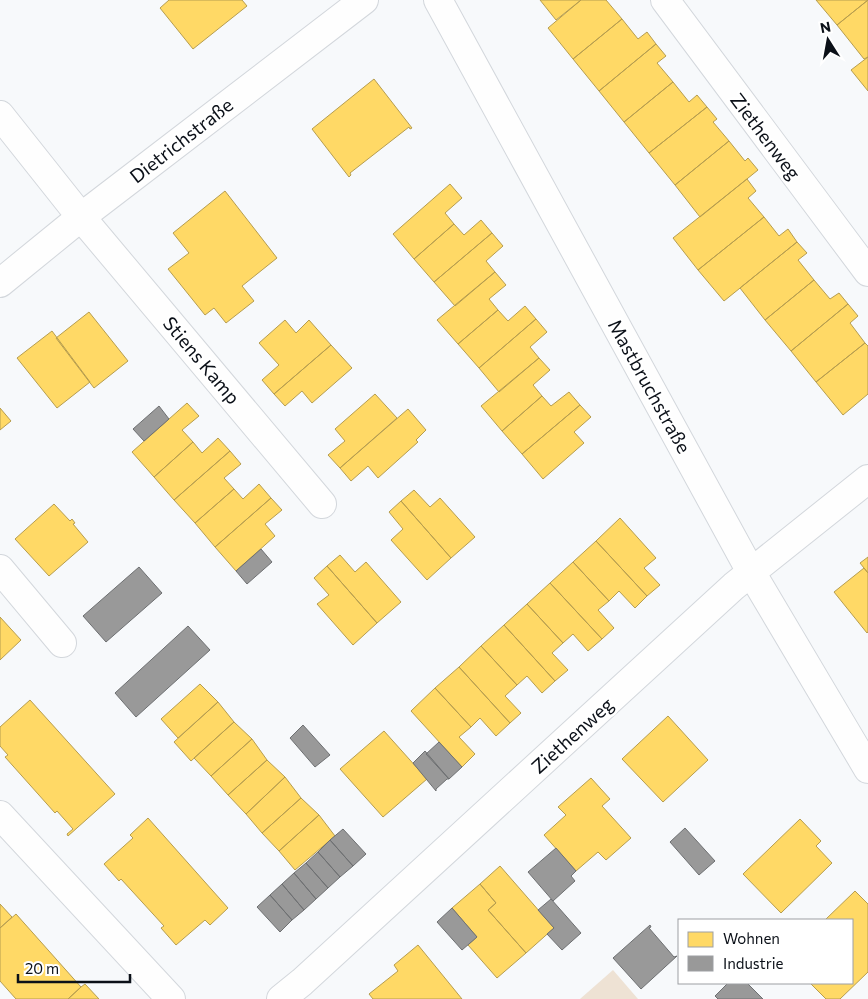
<svg xmlns="http://www.w3.org/2000/svg" width="868" height="999" font-family="Commissioner,sans-serif">
  <style>
    .green { fill: #eee2d4 }
    .homes { fill: #ffd966; stroke: #b69d4f }
    .industry { fill: #999; stroke: #6e7072 }
    .lines { fill: none; stroke-linecap: round; stroke-linejoin: round }
    .minor-casing { stroke: #d3d7dc; stroke-width: 30 }
    .minor { stroke: #fefefe; stroke-width: 28 }
    .labels { text-anchor: middle; dominant-baseline: central; stroke-width: 5; stroke-linejoin: round; paint-order: stroke }
    .street-label { font-size: 19px; fill: #0b1018; stroke: #fff }
  </style>
  <rect width="100%" height="100%" fill="#f7f9fb"/>
  <path class="green" d="M613 970 638 999H580Z"/>
  <path class="homes" d="M169 0H242L247 6 193 49 160 8Z
    M540 0H581L556 20Z
    M581 0H606L622 19 573 59 548 28Z
    M816 0H868L837 25Z
    M868 0V57L864 59 837 25Z
    M622 19 638 39 647 32 656 44 599 91 573 59Z
    M656 44 666 56 657 63 673 82 624 122 599 91Z
    M868 57V91L851 70Z
    M374 79 412 128 410 129 409 127 350 173 351 175 349 177 312 129Z
    M673 82 689 102 697 95 707 107 649 153 624 122Z
    M707 107 717 119 713 122 729 141 675 185 649 153Z
    M729 141 745 161 748 158 758 170 700 217 675 185Z
    M747 179 756 191 748 198 764 217 698 270 673 238Z
    M450 184 462 198 445 213 454 224 414 259 393 234Z
    M225 191 277 258 242 286 254 301 226 323 214 308 205 315 168 269 189 253 173 233Z
    M764 217 779 236 788 229 797 242 724 301 698 270Z
    M481 220 492 233 434 282 414 259 454 224 464 235Z
    M492 233 503 246 486 261 495 272 455 306 434 282Z
    M797 242 807 253 798 260 814 280 765 320 740 288Z
    M495 272 506 285 489 299 498 310 458 344 437 320Z
    M814 280 830 299 839 293 848 304 791 351 765 320Z
    M848 304 858 316 850 323 865 343 816 382 791 351Z
    M525 306 536 319 479 368 458 344 498 310 508 321Z
    M89 312 128 361 94 388 56 338Z
    M536 319 547 332 530 347 539 358 499 392 479 368Z
    M285 320 296 333 309 320 331 345 274 394 262 380 279 365 259 343Z
    M52 331 90 382 57 408 17 358Z
    M865 343 868 346V394L843 415 816 382Z
    M331 345 352 368 312 403 302 391 285 406 274 394Z
    M539 358 550 370 533 385 542 396 502 431 481 406Z
    M569 392 580 405 522 454 502 431 542 396 551 406Z
    M375 394 397 418 340 468 328 455 345 441 335 429Z
    M187 403 199 416 182 430 193 442 154 477 132 452Z
    M580 405 591 417 574 432 584 443 543 479 522 454Z
    M0 408 11 421 0 430Z
    M408 409 426 430 416 440 418 442 378 478 368 466 351 481 340 468Z
    M218 438 230 451 174 500 154 477 193 442 202 453Z
    M230 451 241 464 224 478 234 489 195 523 174 500Z
    M259 484 271 498 215 547 195 523 234 489 243 499Z
    M414 490 430 507 440 498 475 537 451 558 401 501Z
    M271 498 282 510 265 524 275 536 236 571 215 547Z
    M401 501 451 558 427 580 391 540 403 529 389 512Z
    M54 504 70 521 72 519 75 523 73 524 88 542 49 576 15 539Z
    M620 518 656 558 644 568 660 585 647 596 596 541Z
    M596 541 647 596 635 608 619 591 609 601 573 562Z
    M340 555 355 572 366 562 401 602 377 623 327 566Z
    M868 557V573L860 563Z
    M573 562 609 601 598 610 614 628 602 639 550 583Z
    M327 566 377 623 353 645 317 604 329 595 314 578Z
    M864 568 868 573V632L867 633 834 592Z
    M550 583 602 639 588 651 573 634 563 643 527 604Z
    M527 604 563 643 552 653 568 670 555 681 504 625Z
    M0 617 21 640 0 660Z
    M504 625 555 681 542 693 527 676 517 685 481 646Z
    M481 646 517 685 505 696 521 713 510 723 459 667Z
    M459 667 510 723 496 736 480 718 471 727 435 688Z
    M200 684 218 702 178 738 161 719Z
    M435 688 471 727 459 737 475 754 462 767 411 711Z
    M30 700 115 794 68 836 67 834 73 829 57 811 55 813 5 757 8 755 0 746V727Z
    M218 702 234 722 191 761 174 742Z
    M668 716 708 760 663 802 622 759Z
    M234 722 252 739 211 776 194 758Z
    M384 731 427 779 383 817 340 769Z
    M252 739 267 760 228 795 211 776Z
    M267 760 285 777 246 814 228 795Z
    M285 777 301 798 262 833 246 814Z
    M591 778 610 799 602 806 631 838 606 860 598 852 576 871 544 835 566 815 558 807Z
    M301 798 319 815 279 851 262 833Z
    M319 815 335 836 295 870 279 851Z
    M148 818 228 908 210 925 205 920 176 945 161 928 164 926 121 879 119 881 104 864 133 838 130 835Z
    M800 819 821 841 816 846 832 863 781 913 743 874Z
    M500 866 554 928 526 953 488 910 496 903 480 884Z
    M480 884 496 903 488 910 526 953 497 978 468 945 477 937 452 908Z
    M855 891 868 904V972L840 999H826L810 983H852V920H825Z
    M0 904 12 917 0 928Z
    M16 914 81 987 68 999H16L0 981V928Z
    M418 945 462 999H373L369 994 398 971 394 965Z
    M85 984 99 999H68L81 987Z"/>
  <path class="industry" d="M159 406 169 419 144 441 133 429Z
    M261 549 272 562 247 584 236 571Z
    M139 567 162 593 106 642 83 616Z
    M188 626 210 650 136 717 115 693Z
    M303 725 330 755 315 767 290 738Z
    M439 742 462 767 449 779 426 754Z
    M425 751 449 779H447L436 789V791L413 763Z
    M685 828 715 861 699 875 670 842Z
    M343 829 366 854 353 866 330 840Z
    M330 840 353 866 340 877 318 852Z
    M556 848 576 871 571 876 575 881 553 901 528 872Z
    M318 852 340 877 328 888 306 863Z
    M306 863 328 888 316 899 294 873Z
    M294 873 316 899 304 910 282 884Z
    M282 884 304 910 292 920 270 895Z
    M270 895 292 920 280 932 257 907Z
    M551 899 581 933 562 950 547 934 554 928 538 910Z
    M452 908 477 937 462 950 437 922Z
    M650 925 651 927 649 928 674 957 677 956 641 989 613 958Z
    M728 983H747L763 999H718L715 996Z"/>
  <g class="lines">
    <g class="minor-casing">
      <path id="minor" d="M438 0 751 572 868 769
        M665 0 868 272
        M0 115 81 217 322 504
        M0 283 81 217 364 0
        M0 569 62 643
        M0 815 171 999
        M281 999 302 982 734 586 868 479"/>
    </g>
    <use href="#minor" class="minor"/>
  </g>
  <g class="labels">
    <g class="street-label">
      <text transform="translate(766 136) rotate(53)">Ziethenweg</text>
      <text transform="translate(181 140) rotate(-38)">Dietrichstraße</text>
      <text transform="translate(202 360) rotate(50)">Stiens Kamp</text>
      <text transform="translate(650 386) rotate(61)">Mastbruchstraße</text>
      <text transform="translate(572 735) rotate(-42)">Ziethenweg</text>
    </g>
  </g>
  <rect x="678" y="919" width="175" height="65" fill="#ffffff" stroke="#9d9fa3"/>
  <rect x="688" y="932" width="25" height="15" fill="#ffd966" stroke="#9d9fa3"/>
  <text x="723" y="944" font-size="15" fill="#0b1018">Wohnen</text>
  <rect x="688" y="956" width="25" height="15" fill="#999999" stroke="#9d9fa3"/>
  <text x="723" y="969" font-size="15" fill="#0b1018">Industrie</text>
  <g transform="translate(828 40) rotate(349)" stroke="#ffffff" stroke-width="4" paint-order="stroke">
  <path d="M0-4L9 19L0 12L-9 19Z" fill="#0b1018"/>
  <text y="-8" font-size="14" font-weight="bold" text-anchor="middle" fill="#0b1018">N</text>
  </g>
  <path d="M18 974v8h112v-8" fill="none" stroke="#0b1018" stroke-width="2.5"/>
  <text x="25" y="974" font-size="15" fill="#0b1018" stroke="#ffffff" stroke-width="4" paint-order="stroke">20 m</text>
</svg>
